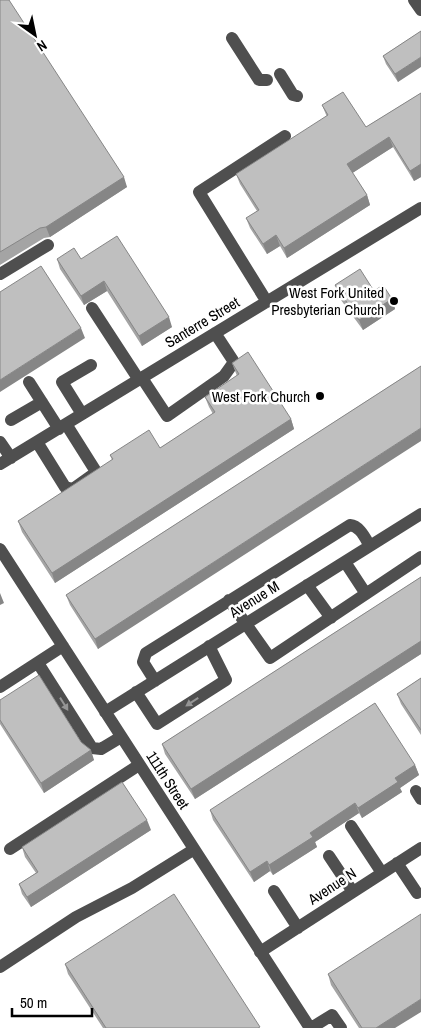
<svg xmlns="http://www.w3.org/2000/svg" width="421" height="1028" font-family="'Archivo Narrow',sans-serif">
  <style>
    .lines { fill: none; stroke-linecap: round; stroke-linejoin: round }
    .minor { stroke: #4f4f4f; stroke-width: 12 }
    .wall { fill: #a4a4a4 }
    .shaded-wall { fill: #868686 }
    .building { fill: #bfbfbf; stroke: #868686 }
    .oneway { fill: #959595 }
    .poi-dot { fill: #000; stroke: #fff; stroke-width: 2 }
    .labels { text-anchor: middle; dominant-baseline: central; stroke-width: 5; stroke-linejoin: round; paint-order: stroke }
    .poi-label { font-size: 15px; fill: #000; stroke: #fff; text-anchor: end }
    .street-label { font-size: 15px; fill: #000; stroke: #fff }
  </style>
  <rect width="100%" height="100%" fill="#fff"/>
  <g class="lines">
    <path class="minor" d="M414 0 421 10
      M232 38 259 80H267
      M280 74 293 95 297 96
      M0 274 48 245
      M267 302 199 192 285 136
      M92 308 139 380
      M142 378 167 416 224 376 234 362 215 333
      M29 382 59 429
      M82 414 62 382 91 365
      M11 420 42 402
      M0 442 11 458
      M37 442 65 487 73 489 94 474 95 470 66 424
      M0 464 421 208
      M0 549 310 1028
      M345 562 366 594
      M307 585 331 618
      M229 600 270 658 421 557
      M38 663 92 748 101 749 121 737
      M155 681 143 662 146 653 350 525C360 526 365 538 370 546
      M0 687 63 646
      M136 692 157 724 226 680 209 646
      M105 712 421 514
      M416 791 421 799
      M351 826 382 873
      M10 849 139 765
      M329 856 353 892
      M397 863 417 893
      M274 891 298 928
      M260 952 421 848
      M0 967 76 917 132 888 193 850
      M311 1028 332 1015 341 1028"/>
  </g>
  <path class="wall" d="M0 0 127 187 50 237 44 238 0 265Z
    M421 31 398 82 386 64 383 56Z
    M421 93V177L414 181 393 147 352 173 367 195 370 205 287 258 280 246 267 254 250 228 246 218 257 211 240 184 236 174 327 117 322 105 366 127Z
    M57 259H81L172 327 142 346 107 291 84 305 60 269Z
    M335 285 374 291 392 299 395 309 363 330 338 296Z
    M232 363 291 419 294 429 55 583 22 532 18 521 112 460 110 455 160 448 213 414 209 407 205 397 237 376Z
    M421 366 98 649 70 605 66 595Z
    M421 577V654L195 799 165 754 162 744Z
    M421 678V735L401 704 397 694Z
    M0 700 81 742 94 760 44 793 0 724Z
    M415 765 419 775 400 788 402 792 362 818 359 813 315 842 317 847 273 875 270 871 254 882 213 820 210 810Z
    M151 830 31 907 22 894 19 884 36 873 25 857 22 847Z
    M65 964 260 1028H103L68 974Z
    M328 974 395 1028H359L331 985Z"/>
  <path class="shaded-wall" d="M421 57V67L398 82 395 74Z
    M389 137 393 147 351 174 347 164Z
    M421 164V177L414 181 410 171Z
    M124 177 127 187 50 237 46 227Z
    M367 195 370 205 287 258 284 248Z
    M276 235 280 246 267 254 263 244Z
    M104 281 107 291 84 305 81 296Z
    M392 299 395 309 363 330 359 320Z
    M169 317 172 327 142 346 139 336Z
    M81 328 85 338 0 392V380Z
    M291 419 294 429 55 583 52 573Z
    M421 428V441L98 649 95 639Z
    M0 593 4 603 0 605Z
    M421 641V654L195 799 191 789Z
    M91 750 94 760 44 793 41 783Z
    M415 765 419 775 400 788 402 792 362 818 358 808 395 778Z
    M355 803 359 813 315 842 317 847 273 875 269 865 310 833Z
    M147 820 151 830 31 907 27 897Z
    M267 861 270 871 254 882 250 872Z
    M421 999V1012L395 1028H376Z"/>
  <path class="building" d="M0 0H9L124 177 46 227 40 228 0 252Z
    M421 31V57L395 74 383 56Z
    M343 92 366 127 421 93V164L410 171 389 137 347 164 367 195 284 248 276 235 263 244 246 218 259 210 236 174 328 115 322 105Z
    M117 236 169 317 139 336 104 281 81 296 57 259 74 248 81 259Z
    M41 266 81 328 0 380V292Z
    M360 269 374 291 383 285 392 299 359 320 335 285Z
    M248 352 291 419 52 573 18 521 113 459 110 455 149 430 160 448 215 412 205 397 239 374 232 363Z
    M421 366V428L95 639 66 595Z
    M421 577V641L191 789 162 744Z
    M39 675 81 742 91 750 41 783 0 720V700Z
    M421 678V730L397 694Z
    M375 703 415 765 395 778 398 782 358 808 355 803 310 833 313 837 269 865 267 861 250 872 210 810Z
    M122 782 147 820 27 897 19 884 38 872 22 847Z
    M174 894 260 1027 258 1028H106L65 964Z
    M421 914V999L376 1028H362L328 974Z"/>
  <defs><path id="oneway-solid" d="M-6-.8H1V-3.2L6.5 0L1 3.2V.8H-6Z" transform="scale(1.25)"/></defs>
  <g class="oneway">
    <use href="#oneway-solid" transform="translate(192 702) rotate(147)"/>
    <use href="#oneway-solid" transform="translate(64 704) rotate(58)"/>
  </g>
  <g class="poi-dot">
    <circle cx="394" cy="301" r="5"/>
    <circle cx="320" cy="396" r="5"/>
  </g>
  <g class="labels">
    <g class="poi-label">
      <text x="384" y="292">West Fork United<tspan x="384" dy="17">Presbyterian Church</tspan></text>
      <text x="310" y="396">West Fork Church</text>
    </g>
    <g class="street-label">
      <text transform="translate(202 322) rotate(-31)">Santerre Street</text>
      <text transform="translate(254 599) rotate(-32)">Avenue M</text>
      <text transform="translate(168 780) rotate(57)">111th Street</text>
      <text transform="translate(332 886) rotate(-33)">Avenue N</text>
    </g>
  </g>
  <g transform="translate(35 35) rotate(147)" stroke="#ffffff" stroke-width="4" paint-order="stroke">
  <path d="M0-4L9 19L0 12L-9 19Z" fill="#000000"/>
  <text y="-8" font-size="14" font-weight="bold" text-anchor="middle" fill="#000000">N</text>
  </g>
  <path d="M12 1008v8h80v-8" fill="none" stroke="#000000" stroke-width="2.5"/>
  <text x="20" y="1008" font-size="15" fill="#000000" stroke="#ffffff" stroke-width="4" paint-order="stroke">50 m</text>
</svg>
